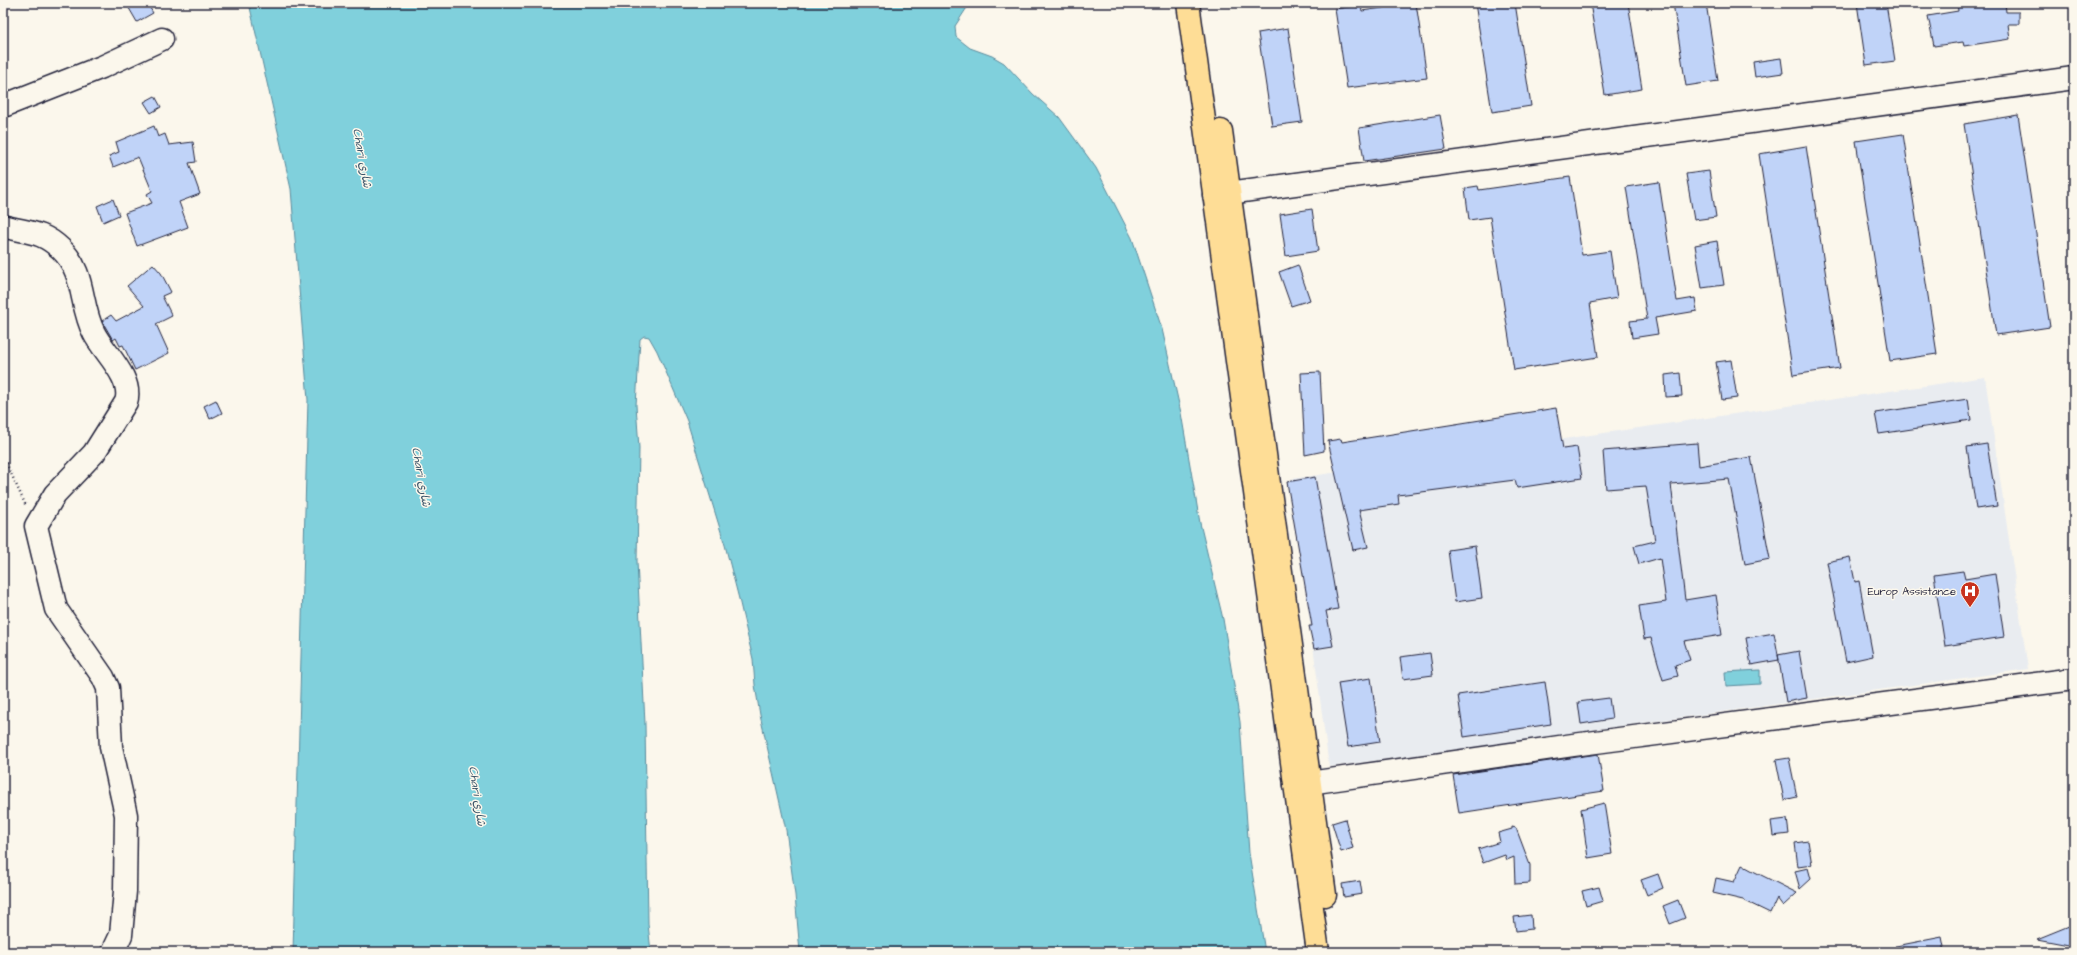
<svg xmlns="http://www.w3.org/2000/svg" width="2077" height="955" font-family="'Architects Daughter','Playpen Sans Arabic',sans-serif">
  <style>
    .built { fill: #e9ecf0 }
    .water { fill: #80d0dc; stroke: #5a8a9c }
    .building { fill: #c0d3f8; stroke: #22223b }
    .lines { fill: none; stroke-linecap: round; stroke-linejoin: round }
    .minor-casing { stroke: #22223b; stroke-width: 25 }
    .major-casing { stroke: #22223b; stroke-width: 25 }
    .path { stroke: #22223b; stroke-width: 2.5; stroke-dasharray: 1 3; stroke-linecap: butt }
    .minor { stroke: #fbf7ec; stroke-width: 22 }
    .major { stroke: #fedd96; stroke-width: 22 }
    .labels { text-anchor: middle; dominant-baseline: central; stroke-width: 3; stroke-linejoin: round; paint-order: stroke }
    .poi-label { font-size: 11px; fill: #22223b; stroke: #fbf7ec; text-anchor: end }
    .water-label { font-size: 12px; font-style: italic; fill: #3e566b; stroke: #fbf7ec }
  </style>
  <rect width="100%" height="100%" fill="#fbf7ec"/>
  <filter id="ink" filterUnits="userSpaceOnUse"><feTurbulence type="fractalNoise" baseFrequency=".025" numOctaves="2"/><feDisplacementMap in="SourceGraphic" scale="8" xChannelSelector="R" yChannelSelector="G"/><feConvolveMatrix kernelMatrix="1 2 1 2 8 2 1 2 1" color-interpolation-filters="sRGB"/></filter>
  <g filter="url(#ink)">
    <path class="built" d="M1985 377 2028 669 1329 767 1291 479Z"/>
    <path class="water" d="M249 3H970L955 26 956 37 970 48 992 56 1004 63 1033 94 1059 117 1096 168 1132 238 1162 329 1181 413 1200 523 1223 619 1240 722 1249 853 1265 952H800L795 895 786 830 760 715 755 685 753 659 739 599 725 545 687 421 657 351 649 337 644 336 640 339 636 405 639 448 637 561 645 724 648 924 651 952H293L308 400 291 189Z
      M1760 670V684L1726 686 1725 672Z"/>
    <path class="building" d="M126 3H147L153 13 137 22Z
      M1416 3 1427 78 1347 88 1335 9 1361 5 1362 11Z
      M1475 3H1515L1531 106 1492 112Z
      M1590 3H1628L1642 89 1605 95Z
      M1673 3H1706L1718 81 1686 86Z
      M1857 3H1886L1895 61 1866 65Z
      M1957 3H2005L2006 12H2019V24H2008L2010 39 1964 46 1963 42 1934 46 1928 16 1958 11Z
      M1288 28 1302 122 1272 126 1258 33Z
      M1781 58 1783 73 1755 77 1753 62Z
      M155 96 161 107 151 113 144 102Z
      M1440 115 1446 149 1364 161 1359 128Z
      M2018 115 2050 327 1996 335 1964 124Z
      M154 126 158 137 165 134 169 145 193 142 196 162 189 163 200 194 179 202 188 227 137 246 125 213 152 203 147 194 152 191 138 157 113 167 109 156 119 152 116 142Z
      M1903 134 1937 354 1890 361 1856 141Z
      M1806 146 1840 368 1793 375 1759 154Z
      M1709 171 1716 217 1694 220 1686 174Z
      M1570 177 1582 255 1610 251 1617 298 1590 303 1598 357 1514 370 1490 217 1469 220 1465 188 1478 186 1479 190Z
      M1659 182 1677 301 1695 298 1697 311 1655 318 1658 334 1632 338 1630 321 1647 319 1626 187Z
      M113 199 119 215 103 222 97 206Z
      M1312 209 1318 251 1286 256 1280 214Z
      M1717 241 1724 285 1702 288 1695 245Z
      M153 264 161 273 171 292 162 296 172 316 156 324 169 353 135 370 123 345 120 346 116 338 113 340 102 321 111 315 116 321 144 306 127 286Z
      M1298 265 1310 300 1291 306 1279 272Z
      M1731 360 1737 398 1722 400 1716 362Z
      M1320 372 1324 451 1305 455 1301 373Z
      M1680 373 1682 396 1666 397 1665 375Z
      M1968 399 1971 420 1879 434 1875 413Z
      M216 400 222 413 210 419 204 406Z
      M1556 408 1563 449 1577 447 1582 478 1517 488 1515 480 1398 495 1399 504 1359 510 1368 547 1353 550 1328 441 1341 439 1342 442Z
      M1697 443 1699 466 1751 457 1770 559 1745 564 1729 479 1671 484 1685 600 1716 595 1722 635 1684 641 1690 660 1675 665 1678 676 1663 680 1651 638 1644 639 1639 606 1666 602 1660 558 1639 564 1634 546 1655 541 1646 486 1606 489 1603 451Z
      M1987 444 1997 506 1976 509 1967 447Z
      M1315 477 1338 609 1326 611 1333 646 1314 649 1309 626H1312L1287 482Z
      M1475 546 1482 598 1455 602 1448 550Z
      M1850 557 1855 582 1859 581 1873 656 1846 662 1827 562Z
      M1963 571 1965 579 1995 574 2004 637 1945 646 1934 575Z
      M1774 633 1779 660 1751 665 1746 638Z
      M1799 651 1807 698 1786 702 1778 655Z
      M1430 653 1433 675 1403 679 1400 657Z
      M1371 678 1380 742 1348 747 1338 683Z
      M1545 682 1551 724 1464 737 1458 695Z
      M1609 698 1612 719 1581 724 1578 702Z
      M1598 754 1604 791 1459 813 1453 775Z
      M1789 758 1797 797 1784 800 1776 760Z
      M1604 803 1612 854 1588 858 1581 809Z
      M1345 819 1353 848 1341 852 1332 823Z
      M1787 819 1789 834 1773 836 1771 821Z
      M1512 827 1516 828 1530 865V883L1515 884 1514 857 1507 860 1505 855 1483 863 1478 849 1500 842 1498 833 1512 829Z
      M1808 841 1812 865 1798 867 1795 843Z
      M1742 865 1753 871 1797 893 1783 906 1777 898 1770 913 1743 900 1713 893 1716 878 1734 882Z
      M1808 868 1811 879 1800 889 1795 871Z
      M1658 874 1663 888 1647 895 1641 880Z
      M1360 881 1362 894 1344 897 1342 884Z
      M1599 887 1603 901 1586 906 1582 891Z
      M1678 900 1685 918 1670 924 1663 906Z
      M1531 915 1532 929 1516 931 1514 917Z
      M2074 924V946L2037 939Z
      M1942 937 1945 952H1896V946Z"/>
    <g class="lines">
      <g class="minor-casing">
        <path id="minor" d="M3 106 102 67 162 39
          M1214 195 2074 78
          M3 226C27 233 41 230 61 249 86 273 79 304 94 333 103 352 134 378 126 402L94 453 55 494 36 526 56 609 103 677 108 688 111 747 126 815 125 891 121 935 113 952
          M1295 785 1573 745 2074 679"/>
      </g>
      <g class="major-casing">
        <path id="major" d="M1188 3 1318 952
          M1221 131 1325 895"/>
      </g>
      <path class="path" d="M3 456 26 506"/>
      <use href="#minor" class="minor"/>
      <use href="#major" class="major"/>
    </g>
  </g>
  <defs>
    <g id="hospital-pin" transform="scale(1)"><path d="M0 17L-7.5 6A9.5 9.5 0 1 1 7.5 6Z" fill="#c8321e" stroke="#fbf7ec"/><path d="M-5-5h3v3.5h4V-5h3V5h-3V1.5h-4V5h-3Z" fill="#fff"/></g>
  </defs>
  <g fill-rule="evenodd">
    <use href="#hospital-pin" x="1970" y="591"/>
  </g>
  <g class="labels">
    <g class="poi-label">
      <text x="1956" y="591">Europ Assistance</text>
    </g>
    <g class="water-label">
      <text transform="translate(362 158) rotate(80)">Chari شاري</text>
      <text transform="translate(421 477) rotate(80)">Chari شاري</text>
      <text transform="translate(477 796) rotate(82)">Chari شاري</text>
    </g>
  </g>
  <rect width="2077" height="955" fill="none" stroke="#fbf7ec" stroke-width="16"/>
  <rect x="8" y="8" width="2061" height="939" fill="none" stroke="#22223b" stroke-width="1.5" filter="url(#ink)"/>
</svg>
